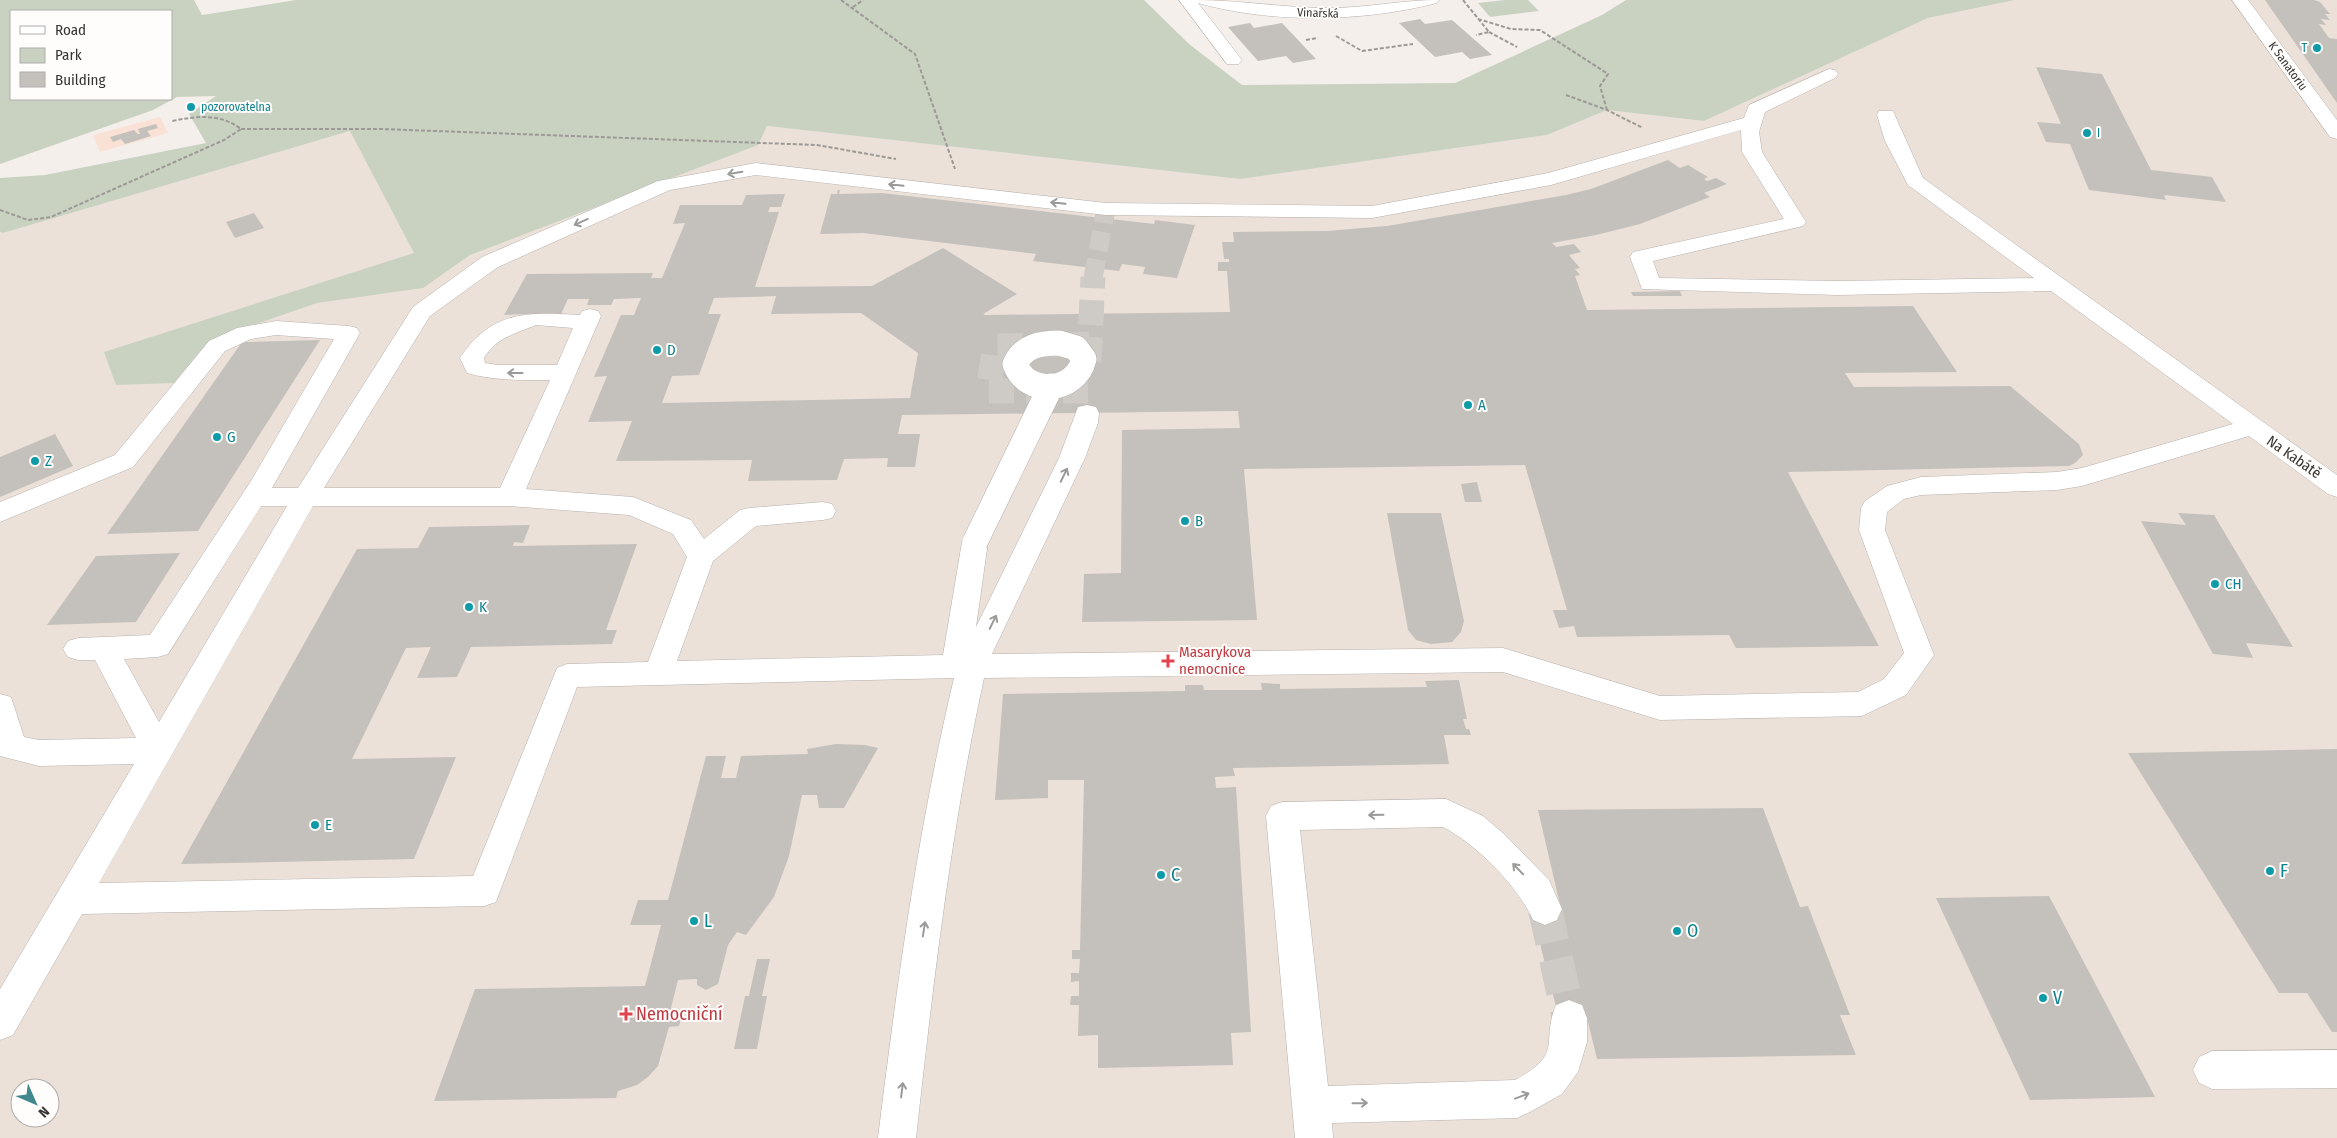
<svg xmlns="http://www.w3.org/2000/svg" width="2337" height="1138" font-family="'Fira Sans Condensed',sans-serif">
  <style>
    .built { fill: #ece1d8; fill-rule: evenodd }
    .industrial { fill: #f9e1d6 }
    .green { fill: #c9d2c1; fill-rule: evenodd }
    .building { fill: #c4c0bc; fill-rule: evenodd }
    .lines { fill: none; stroke-linecap: round; stroke-linejoin: round }
    .minor-tunnel-far2 { stroke: #cecac6; stroke-width: 19; stroke-dasharray: 19 9; stroke-linecap: butt }
    .minor-tunnel-far1 { stroke: #cecac6; stroke-width: 25; stroke-dasharray: 25 12; stroke-linecap: butt }
    .minor-tunnel { stroke: #cecac6; stroke-width: 34; stroke-dasharray: 34 17; stroke-linecap: butt }
    .minor-casing { stroke: #b6b1ad; stroke-width: 1 }
    .path { stroke: #9c9996; stroke-width: 2; stroke-dasharray: 4 2; stroke-linecap: butt }
    .minor { fill: #fff; fill-rule: evenodd }
    .minor-bridge-casing { stroke: #b6b1ad; stroke-width: 26; stroke-linecap: butt }
    .minor-bridge { stroke: #fff; stroke-width: 25 }
    .oneway { stroke: #9a9a99 }
    .culture-dot { fill: #0f9aa8; stroke: #fffdfb; stroke-width: 2 }
    .health-dot { fill: #e0444e; stroke: #fffdfb; stroke-width: 2 }
    .labels { text-anchor: middle; dominant-baseline: central; stroke-width: 4; stroke-linejoin: round; paint-order: stroke }
    .far-street-label { font-size: 12px; fill: #363433; stroke: #fffdfb }
    .far-culture-label { font-size: 12px; fill: #0d838f; stroke: #fffdfb; text-anchor: start }
    .culture-label { font-size: 15px; fill: #0d838f; stroke: #fffdfb; text-anchor: start }
    .street-label { font-size: 15px; fill: #363433; stroke: #fffdfb }
    .health-label { font-size: 15px; fill: #be3a42; stroke: #fffdfb; text-anchor: start }
    .near-culture-label { font-size: 18px; fill: #0d838f; stroke: #fffdfb; text-anchor: start }
    .near-health-label { font-size: 18px; fill: #be3a42; stroke: #fffdfb; text-anchor: start }
  </style>
  <rect width="100%" height="100%" fill="#f4efeb"/>
  <path class="built" d="M2015 0H2337V1138H0V232L3 233 350 131 767 126 1240 179 1547 135 1607 110 1704 121 1928 18ZM20 1088H50V1118H20Z"/>
  <path class="industrial" d="M160 117 168 133 100 152 93 135Z"/>
  <path class="green" d="M0 0H194L202 15 296 0H1144L1189 44 1242 85 1455 83 1602 15 1626 0H2015L1928 18 1704 121 1607 110 1547 135 1240 179 767 126 758 145 470 255 423 288 317 303 213 339 175 383 116 385 104 352 414 253 350 131 3 233 0 232V178L45 175 206 143 189 114 216 96 177 97 153 110 0 164ZM11 11H171V99H11Z
    M1505 0H1528L1539 11 1490 17 1478 3Z"/>
  <path class="building" d="M2265 0H2314L2320 2 2330 14H2325L2330 20 2321 19 2326 25 2319 24 2329 38 2337 39V103Z
    M1420 19 1425 24 1452 20 1492 55 1470 59 1462 52 1435 57 1399 23Z
    M1250 23 1254 28 1282 23 1316 59 1293 63 1286 56 1258 61 1228 27Z
    M2036 67 2102 74 2151 170 2212 177 2226 202 2164 195 2166 200 2089 190 2070 144 2046 142 2037 122 2061 124Z
    M156 124 158 128 147 131 151 136 125 144 121 139 113 142 110 137 134 130 138 134H140L138 129Z
    M1668 160 1680 168 1688 165 1708 177 1704 179 1707 181 1716 178 1727 184 1704 193 1710 197 1640 224 1596 235 1552 243 1556 247 1574 244 1581 252 1569 255 1580 268 1575 269 1580 275 1575 276 1587 310 1913 306 1957 372 1845 373 1854 387 2010 386 2079 444 2083 455 2075 463 2069 466 1788 472 1879 646 1736 648 1729 635 1577 637 1574 626 1559 628 1553 610H1567L1525 465 1244 469 1257 620 1082 622 1084 574 1121 573 1122 430 1240 428 1238 411 902 415 898 434H920L915 467H887L888 458 844 459 837 480 748 481 752 460 616 461 632 421 588 422 607 376 594 377 621 315H634L641 298 614 299 611 305H587L589 299H568L561 314 526 325 531 314 504 315 527 274 653 273 651 278H662L685 223 673 224 680 205H742L746 195 785 194 781 207H770L768 212H779L755 287 872 286 943 248 1017 294 983 314 986 315 1230 312 1227 271H1218V262H1229V259H1224L1222 242H1234L1233 232 1327 231 1387 226 1566 195 1591 189ZM776 296 771 314 861 313 918 353 910 398 662 403 672 376 699 375 721 314H708L714 298Z
    M838 190H840L839 194 882 193 1154 224 1155 220 1195 225 1177 278 1143 274 1145 267 1122 264 1119 271 1033 261 1036 254 863 233 820 234 831 194H837Z
    M254 213 264 228 235 238 226 222Z
    M1680 291 1682 296H1633L1631 292Z
    M320 340 198 531 107 534 242 342Z
    M55 434 73 466 0 497V457Z
    M1477 482 1482 502H1465L1461 484Z
    M1387 513H1441L1464 621 1461 632 1452 642 1431 644 1416 640 1408 630Z
    M2178 513 2214 515 2293 647 2246 643 2253 658 2213 654 2141 521 2186 525Z
    M530 525 523 543 514 542 513 546 637 544 606 630H617L612 644 471 647 457 677 417 678 431 647 406 648 352 759 456 757 414 859 181 864 357 549 418 548 429 527Z
    M180 553 136 622 47 625 96 556Z
    M1459 680 1467 719H1463L1466 729H1469L1471 735H1444L1449 764 1233 768 1235 776 1215 777 1216 788 1236 787 1251 1032 1231 1033 1233 1065 1098 1068V1035L1078 1036 1079 1005H1070L1071 996H1079V981L1071 982V973H1079L1080 959H1072V950H1080L1084 780H1048V798L995 800 1003 694 1185 691V685H1203L1204 690H1262L1261 683 1280 684V689L1427 687 1425 681Z
    M836 744 865 745 878 748 844 808H819L817 795H802L789 856 774 897 746 935 737 932 728 945 718 984 706 990 697 985V979L678 980 670 1012H683L679 1026 669 1027 658 1066 648 1077 637 1085 618 1091 616 1098 434 1101 475 989 645 986 661 925H630L638 900H668L706 756H726L721 778H736L741 756 808 754 807 749Z
    M2337 749V1032H2332L2307 993H2279L2128 753Z
    M1763 808 1800 907 1808 906 1850 1015H1840L1856 1055 1597 1059 1587 1018H1559L1542 952 1533 909H1561L1538 810Z
    M2049 896 2155 1097 2030 1100 1936 898Z
    M757 959H770L762 996H767L757 1049H734L745 996H749Z"/>
  <g class="lines">
    <path class="minor-tunnel-far2" d="M1093 278 1106 209"/>
    <path class="minor-tunnel-far1" d="M1089 362 1093 277
      M1088 391H988L995 346 1089 344"/>
    <path class="minor-tunnel" d="M1545 909 1569 1018"/>
    <g class="minor-casing">
      <path id="minor" d="M1179 0H1196L1198 3 1196 0C1240 0 1284 8 1329 8 1366 8 1402 0 1439 0L1437 3C1363 22 1272 24 1198 3L1242 60 1239 64H1227Z
        M2232 0H2248L2337 120V139L2330 137Z
        M1829 69 1835 70 1838 74 1835 78 1765 112 1759 132 1762 152 1806 222 1803 226 1653 261 1659 278 1838 281 2034 278 1908 185 1885 141 1877 115 1879 111H1893L1923 178 2337 475V497L2328 494 2249 436 2082 486 2057 490 1921 495 1904 499 1887 512 1885 530 1934 655 1906 695 1862 716 1660 720 1503 672 984 678C951 829 933 984 916 1138H878C897 984 918 829 954 678L577 687 496 902 484 906 82 914 13 1035 0 1040V989L134 764 39 766 0 756V694L11 697 24 737 39 740 136 738 95 660H78L68 657 63 649 68 641 78 638 150 635 251 481 334 339 276 335 251 339 225 351 133 467 0 522V502L115 455 209 341 237 328 276 321 349 326 357 328 360 333 272 488H298L413 307 482 257 658 181 756 163 1106 203 1372 206 1548 173 1744 118 1749 105ZM1741 130 1742 152 1784 219 1633 252 1630 257 1642 289 1838 295 2051 291 2233 424 2082 468 2057 472 1921 477 1887 486 1865 501 1861 508 1859 530 1904 653 1884 679 1858 692 1660 696 1503 648 992 654 1085 458 1098 423 1099 413 1096 407 1087 405 1078 407 1059 458 976 627 988 542 985 535 975 532 965 535 962 542 943 655 677 661 713 561 756 526 823 520 832 518 836 511 832 504 823 502 749 508 740 510 704 539 691 520 633 497 526 489 601 316 598 311 590 309 582 311 580 315C528 312 492 310 460 358L467 373C496 381 520 380 550 380L500 488H324L430 316 498 267 670 190 756 175 1106 215 1372 218 1551 185ZM536 325 573 328 557 365H498L485 363 484 358C497 337 515 334 536 325ZM261 506H287L159 722 124 659 158 657 168 654ZM313 506H509L629 515 673 534 687 557 648 662 567 664 557 668 473 876 99 883Z
        M1446 799 1483 816 1505 835 1549 880 1562 909 1557 920 1545 925 1533 920C1518 886 1476 844 1443 827L1300 830 1328 1086 1515 1080C1565 1053 1540 1044 1556 1005L1569 1000 1582 1005 1587 1018V1042L1578 1072 1562 1094 1530 1112 1517 1118 1332 1123 1333 1138H1295L1266 816 1271 806 1282 802Z
        M2337 1050V1088L2212 1089 2199 1083 2193 1070 2199 1057 2212 1051Z"/>
    </g>
    <path class="path" d="M841 0 915 54 955 169
      M1463 0 1489 32 1476 35
      M853 7 863 0
      M1478 19 1511 29 1540 30 1608 74 1600 86 1607 110
      M1489 32 1517 47
      M1336 36 1362 51 1413 44
      M1306 40 1318 38
      M1566 95 1607 110 1643 128
      M241 129H381L817 145 896 159
      M0 210 28 220 51 217 224 140 241 129C220 113 197 116 172 121"/>
    <use href="#minor" class="minor"/>
    <g class="minor-bridge-casing">
      <path id="minor-bridge" d="M1059 343 1076 348 1084 359C1076 393 1027 397 1015 364 1024 346 1040 343 1059 343Z
        M975 542 1051 386"/>
    </g>
    <use href="#minor-bridge" class="minor-bridge"/>
  </g>
  <defs><path id="oneway-shaft" d="M-6 0H5M1.5-3L5.5 0L1.5 3" fill="none" stroke-width="1.6" stroke-linecap="round" stroke-linejoin="round" transform="scale(1.25)"/></defs>
  <g class="oneway">
    <use href="#oneway-shaft" transform="translate(735 173) rotate(170)"/>
    <use href="#oneway-shaft" transform="translate(896 185) rotate(-174)"/>
    <use href="#oneway-shaft" transform="translate(1058 203) rotate(-174)"/>
    <use href="#oneway-shaft" transform="translate(581 222) rotate(156)"/>
    <use href="#oneway-shaft" transform="translate(515 373) rotate(180)"/>
    <use href="#oneway-shaft" transform="translate(1064 475) rotate(-64)"/>
    <use href="#oneway-shaft" transform="translate(993 622) rotate(-64)"/>
    <use href="#oneway-shaft" transform="translate(1376 815) rotate(179)"/>
    <use href="#oneway-shaft" transform="translate(1518 869) rotate(-134)"/>
    <use href="#oneway-shaft" transform="translate(924 929) rotate(-81)"/>
    <use href="#oneway-shaft" transform="translate(902 1090) rotate(-83)"/>
    <use href="#oneway-shaft" transform="translate(1522 1096) rotate(-21)"/>
    <use href="#oneway-shaft" transform="translate(1360 1103) rotate(-1)"/>
  </g>
  <g class="culture-dot">
    <circle cx="2317" cy="48" r="5"/>
    <circle cx="191" cy="107" r="5"/>
    <circle cx="2087" cy="133" r="5"/>
    <circle cx="657" cy="350" r="5"/>
    <circle cx="1468" cy="405" r="5"/>
    <circle cx="217" cy="437" r="5"/>
    <circle cx="35" cy="461" r="5"/>
    <circle cx="1185" cy="521" r="5"/>
    <circle cx="2215" cy="584" r="5"/>
    <circle cx="469" cy="607" r="5"/>
    <circle cx="315" cy="825" r="5"/>
    <circle cx="2270" cy="871" r="5"/>
    <circle cx="1161" cy="875" r="5"/>
    <circle cx="694" cy="921" r="5"/>
    <circle cx="1677" cy="931" r="5"/>
    <circle cx="2043" cy="998" r="5"/>
  </g>
  <g class="health-dot">
    <path d="M1165.5 653.5h5v5h5v5h-5v5h-5v-5h-5v-5h5z"/>
    <path d="M623.5 1006.5h5v5h5v5h-5v5h-5v-5h-5v-5h5z"/>
  </g>
  <g class="labels">
    <g class="far-street-label">
      <text transform="translate(1318 13) rotate(2)">Vinařská</text>
      <text transform="translate(2288 66) rotate(54)">K Sanatoriu</text>
    </g>
    <g class="far-culture-label">
      <text x="2307" y="48" text-anchor="end">T</text>
      <text x="201" y="107">pozorovatelna</text>
      <text x="2097" y="133">I</text>
    </g>
    <g class="culture-label">
      <text x="667" y="350">D</text>
      <text x="1478" y="405">A</text>
      <text x="227" y="437">G</text>
      <text x="45" y="461">Z</text>
      <text x="1195" y="521">B</text>
      <text x="2225" y="584">CH</text>
      <text x="479" y="607">K</text>
      <text x="325" y="825">E</text>
    </g>
    <g class="street-label">
      <text transform="translate(2294 457) rotate(35)">Na Kabátě</text>
    </g>
    <g class="health-label">
      <text x="1179" y="652">Masarykova<tspan x="1179" dy="17">nemocnice</tspan></text>
    </g>
    <g class="near-culture-label">
      <text x="2280" y="871">F</text>
      <text x="1171" y="875">C</text>
      <text x="704" y="921">L</text>
      <text x="1687" y="931">O</text>
      <text x="2053" y="998">V</text>
    </g>
    <g class="near-health-label">
      <text x="636" y="1014">Nemocniční</text>
    </g>
  </g>
  <rect x="10" y="10" width="162" height="90" fill="#fffdfb" stroke="#afadab"/>
  <rect x="20" y="26" width="25" height="8" fill="#ffffff" stroke="#afadab"/>
  <text x="55" y="35" font-size="15" fill="#363433">Road</text>
  <rect x="20" y="48" width="25" height="15" fill="#c9d2c1" stroke="#afadab"/>
  <text x="55" y="60" font-size="15" fill="#363433">Park</text>
  <rect x="20" y="72" width="25" height="15" fill="#c4c0bc" stroke="#afadab"/>
  <text x="55" y="85" font-size="15" fill="#363433">Building</text>
  <g transform="translate(35 1103) rotate(135)"><circle r="24" fill="#fffdfb" stroke="#afadab"/>
  <path d="M0-4L9 19L0 12L-9 19Z" fill="#40888d"/>
  <text y="-8" font-size="14" font-weight="bold" text-anchor="middle" fill="#363433">N</text>
  </g>
</svg>
